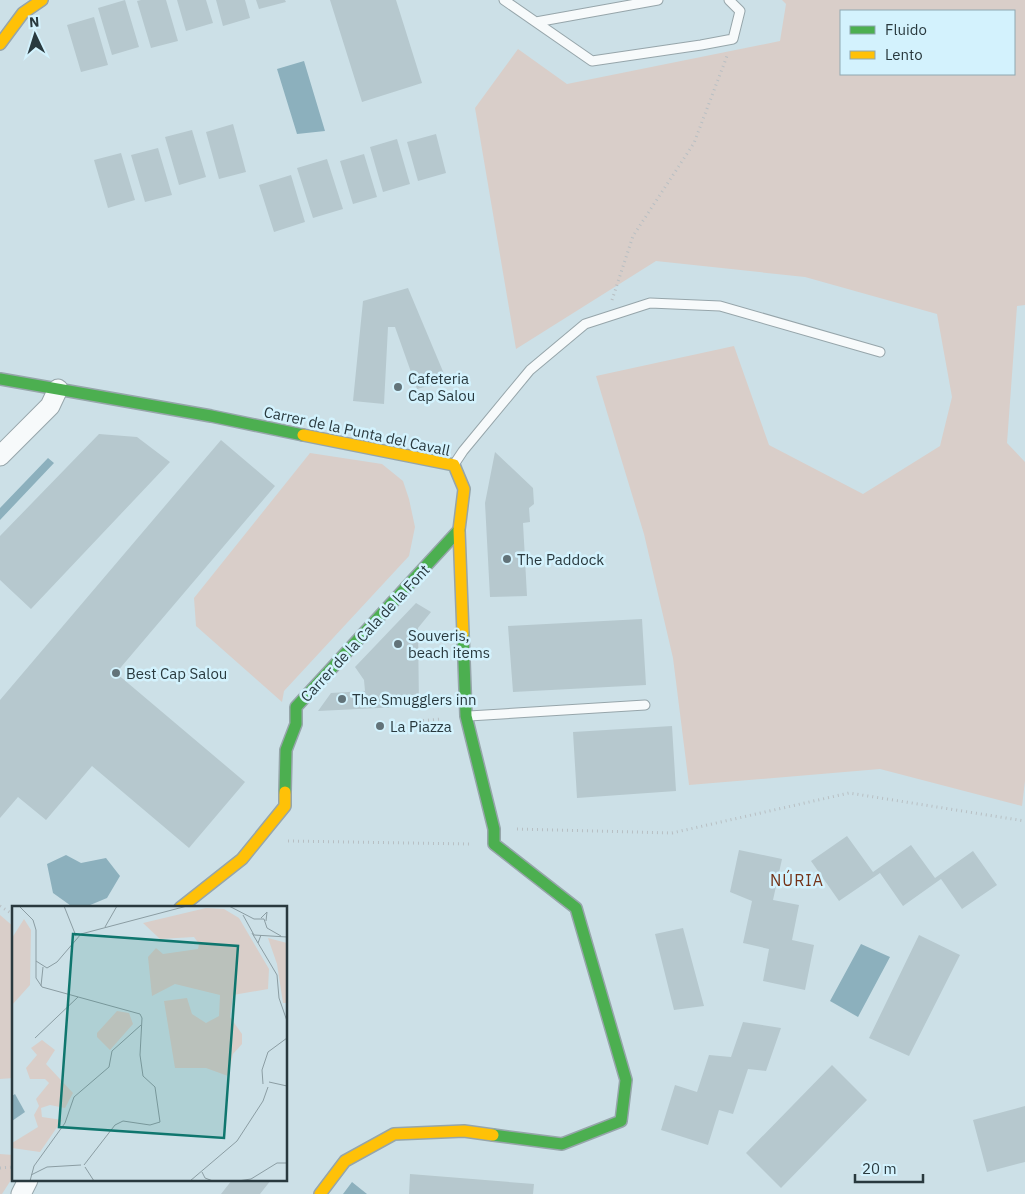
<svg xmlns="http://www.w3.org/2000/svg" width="1025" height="1194" font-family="'IBM Plex Sans',sans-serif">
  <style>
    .green { fill: #d9cec9; fill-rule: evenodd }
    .water { fill: #8cb0bd }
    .building { fill: #b6c8ce }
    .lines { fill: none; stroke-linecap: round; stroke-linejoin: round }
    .lane-casing { stroke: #96a5aa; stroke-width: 11 }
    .street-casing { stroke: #96a5aa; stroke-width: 21 }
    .fast-casing { stroke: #96a5aa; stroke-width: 14 }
    .slow-casing { stroke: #96a5aa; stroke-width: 14 }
    .path { stroke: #b8bfc3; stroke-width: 3; stroke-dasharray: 1 4; stroke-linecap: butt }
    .lane { stroke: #f7fafb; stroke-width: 9 }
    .street { stroke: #f7fafb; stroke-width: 19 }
    .fast { stroke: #4caf50; stroke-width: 11 }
    .slow { stroke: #ffc107; stroke-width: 11 }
    .poi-dot { fill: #627379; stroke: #d3f2fd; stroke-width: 2 }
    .labels { text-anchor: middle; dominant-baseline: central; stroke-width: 5; stroke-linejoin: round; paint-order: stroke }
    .poi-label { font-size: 15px; fill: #29393e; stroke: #d3f2fd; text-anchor: start }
    .street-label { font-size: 15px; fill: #29393e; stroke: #d3f2fd }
    .neighbourhood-label { font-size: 16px; letter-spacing: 1px; fill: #743318; stroke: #d3f2fd }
    .inset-road { fill: none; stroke: #8b9da3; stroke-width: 1 }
    .view { fill: #0f766e; fill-opacity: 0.15; stroke: #0f766e; stroke-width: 2.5 }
    .inset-edge { fill: none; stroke: #29393e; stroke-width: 2.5 }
  </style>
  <rect width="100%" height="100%" fill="#cce0e7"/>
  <path class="green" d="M782 0H1025V305L1017 306 1007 443 1025 462V781L1022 806 880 769 689 785 673 658 644 534 596 376 734 346 769 445 863 494 940 446 952 397 937 314 805 277 656 261 516 349 475 108 518 49 567 84 780 41 786 4ZM1014 11V74H841V11Z
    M310 453 382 464 403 481 409 499 415 527 409 556 284 691 282 702 196 626 194 598Z
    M0 915 14 927V1078L0 1079Z
    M0 1154 13 1155 11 1180 2 1194H0Z"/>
  <path class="water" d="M304 61 325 131 297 134 277 69Z
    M48 458 54 463 0 520V508Z
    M66 855 81 863 106 858 120 876 107 898 83 908H74L53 893 47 864Z
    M861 944 890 957 858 1017 830 1001Z
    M352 1182 367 1194H343Z"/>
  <path class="building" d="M125 0 139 47 112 55 98 8Z
    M141 0H166L178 41 151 48 137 1Z
    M177 0H206L213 23 186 31Z
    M216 0H245L250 18 223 26Z
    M256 0H285L286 2 259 9Z
    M330 0H396L422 83 362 102Z
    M94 17 108 65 81 72 67 25Z
    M233 124 246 172 219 179 206 132Z
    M192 130 206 177 179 185 165 137Z
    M436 134 446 173 418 181 407 142Z
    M397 139 410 184 383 192 370 147Z
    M158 148 172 195 145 202 131 155Z
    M121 153 135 200 108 208 94 160Z
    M364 154 377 197 353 204 340 161Z
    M327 159 343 209 313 218 297 168Z
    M291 175 305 222 274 232 259 185Z
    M408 288 447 381 417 389 395 327H388L384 404 353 401 363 301Z
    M99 434 137 437 170 462 31 609 0 580V536Z
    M221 440 275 486 116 673 245 782 189 848 92 766 46 820 18 797 0 818V700Z
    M495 452 533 488 534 504 529 508 530 522 523 523 527 596 490 597 485 503Z
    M416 603 431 612 418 628 419 706 318 711 331 693 365 691 364 680 355 667Z
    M642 619 646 685 513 692 508 626Z
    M672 726 676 791 577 798 573 732Z
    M847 836 873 872 911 845 935 878 973 851 997 885 962 909 941 879 903 906 880 873 839 901 811 861Z
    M739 850 782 859 773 900 799 905 792 940 814 945 805 990 763 981 769 949 743 943 752 901 730 892Z
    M683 928 704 1006 674 1010 655 934Z
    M919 935 960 955 909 1056 869 1038Z
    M743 1022 781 1028 766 1071 748 1069 733 1114 719 1110 708 1145 661 1130 675 1085 697 1092 709 1055 731 1057Z
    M832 1065 867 1100 781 1188 746 1153Z
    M1025 1106V1162L987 1172 973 1120Z
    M410 1174 534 1184 533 1194H409Z
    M232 1180H271L260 1194H221Z"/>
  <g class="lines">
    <g class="lane-casing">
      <path id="lane" d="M504 0 592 61 701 45 733 39 740 11 729 0
        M536 22 658 0
        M455 463 463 451 530 370 585 324 650 303 720 306 880 352
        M469 716 645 705"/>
    </g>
    <g class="street-casing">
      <path id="street" d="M0 456 50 406 58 389
        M21 1194 28 1180"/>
    </g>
    <g class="fast-casing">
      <path id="fast" d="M0 379 211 416 303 435
        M463 634 466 716 494 829V844L576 908 626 1080 621 1121 562 1144 493 1135
        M285 792 286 750 296 724V707L459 530"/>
    </g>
    <g class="slow-casing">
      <path id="slow" d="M0 44 23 13 42 0
        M303 435 454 465 464 489 459 530 463 634
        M180 908 242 859 285 806V792
        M320 1194 345 1161 394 1134 464 1131 493 1135"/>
    </g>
    <path class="path" d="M612 300 633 236 694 143 727 56
      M418 721 442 719
      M517 829 672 833 849 793 1025 821
      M288 841 471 844
      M0 906 14 915
      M0 1168 13 1167"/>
    <use href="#lane" class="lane"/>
    <use href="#street" class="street"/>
    <use href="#fast" class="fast"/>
    <use href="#slow" class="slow"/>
  </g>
  <g class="poi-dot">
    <circle cx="398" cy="387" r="5"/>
    <circle cx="507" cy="559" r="5"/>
    <circle cx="398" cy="644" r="5"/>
    <circle cx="116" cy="673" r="5"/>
    <circle cx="342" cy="699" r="5"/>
    <circle cx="380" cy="726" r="5"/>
  </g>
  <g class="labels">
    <g class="poi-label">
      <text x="408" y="378">Cafeteria<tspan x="408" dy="17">Cap Salou</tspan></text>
      <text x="517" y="559">The Paddock</text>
      <text x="408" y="635">Souveris,<tspan x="408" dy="17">beach items</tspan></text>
      <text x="126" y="673">Best Cap Salou</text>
      <text x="352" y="699">The Smugglers inn</text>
      <text x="390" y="726">La Piazza</text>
    </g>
    <g class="street-label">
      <text transform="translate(357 431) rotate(12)">Carrer de la Punta del Cavall</text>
      <text transform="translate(365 633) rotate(-47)">Carrer de la Cala de la Font</text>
    </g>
    <g class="neighbourhood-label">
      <text x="797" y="880">NÚRIA</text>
    </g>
  </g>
  <g transform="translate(12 906)">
    <rect width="275" height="275" fill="#cce0e7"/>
    <path d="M194 2 212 3 227 12 257 63 256 83 221 89 218 111 230 128V138L221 148 216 170 194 162H163L152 95 175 92 180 108 194 117 207 110 208 89 163 78 140 90 136 51 144 42 151 48 186 43 187 38 182 31 148 33 131 17ZM12 13 19 24 18 79 0 99V32ZM256 32 275 37V97H271L265 58ZM105 105 117 107 121 118 98 144 85 131V127ZM30 134 43 144 34 158 61 187 53 202 38 199 29 202 30 211 50 214 28 246 0 242V237L26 221 22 209 27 200 24 193 37 177 33 173H18L14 162 25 149 19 142Z" fill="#d9cec9"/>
    <path d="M3 188 13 206 0 215V190Z" fill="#8cb0bd"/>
    <path class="inset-road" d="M7 0 21 14 24 24V55L35 62 45 56 69 28 175 0M52 0 64 30M217 0 242 13H252L255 22 269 30M231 9 242 29 275 31M249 12 255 6 254 15M93 21 105 0M240 27 246 37 249 29M246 37 265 69 267 92 275 115M24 55V72L30 81 128 108 130 112 128 149 131 170 143 181 148 216 138 219 111 215 103 219 72 259M29 80 31 61M23 132 66 91M257 176 275 180M251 178 250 164 256 146 275 132M73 261 82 275M190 266 193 272 201 275M19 269 35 261 69 259M18 275 22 260 53 217 62 191 97 161 100 145 129 119M178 275 225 235 251 195 256 181M226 275 239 273 265 257H275"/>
    <path class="view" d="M61 28 226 40 212 232 47 221Z"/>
    <rect width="275" height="275" class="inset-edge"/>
  </g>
  <rect x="840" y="10" width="175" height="65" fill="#d3f2fd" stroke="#8fa8b1"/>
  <rect x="850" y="26" width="25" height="8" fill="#4caf50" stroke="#8fa8b1"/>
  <text x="885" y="35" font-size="15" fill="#29393e">Fluido</text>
  <rect x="850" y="51" width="25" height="8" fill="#ffc107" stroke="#8fa8b1"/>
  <text x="885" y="60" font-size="15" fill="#29393e">Lento</text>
  <g transform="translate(35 35) rotate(356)" stroke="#d3f2fd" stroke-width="4" paint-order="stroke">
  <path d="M0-4L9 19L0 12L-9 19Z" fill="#29393e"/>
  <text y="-8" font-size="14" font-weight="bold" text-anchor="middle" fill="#29393e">N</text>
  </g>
  <path d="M855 1174v8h68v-8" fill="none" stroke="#29393e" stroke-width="2.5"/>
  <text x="862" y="1174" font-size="15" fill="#29393e" stroke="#d3f2fd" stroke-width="4" paint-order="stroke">20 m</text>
</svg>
